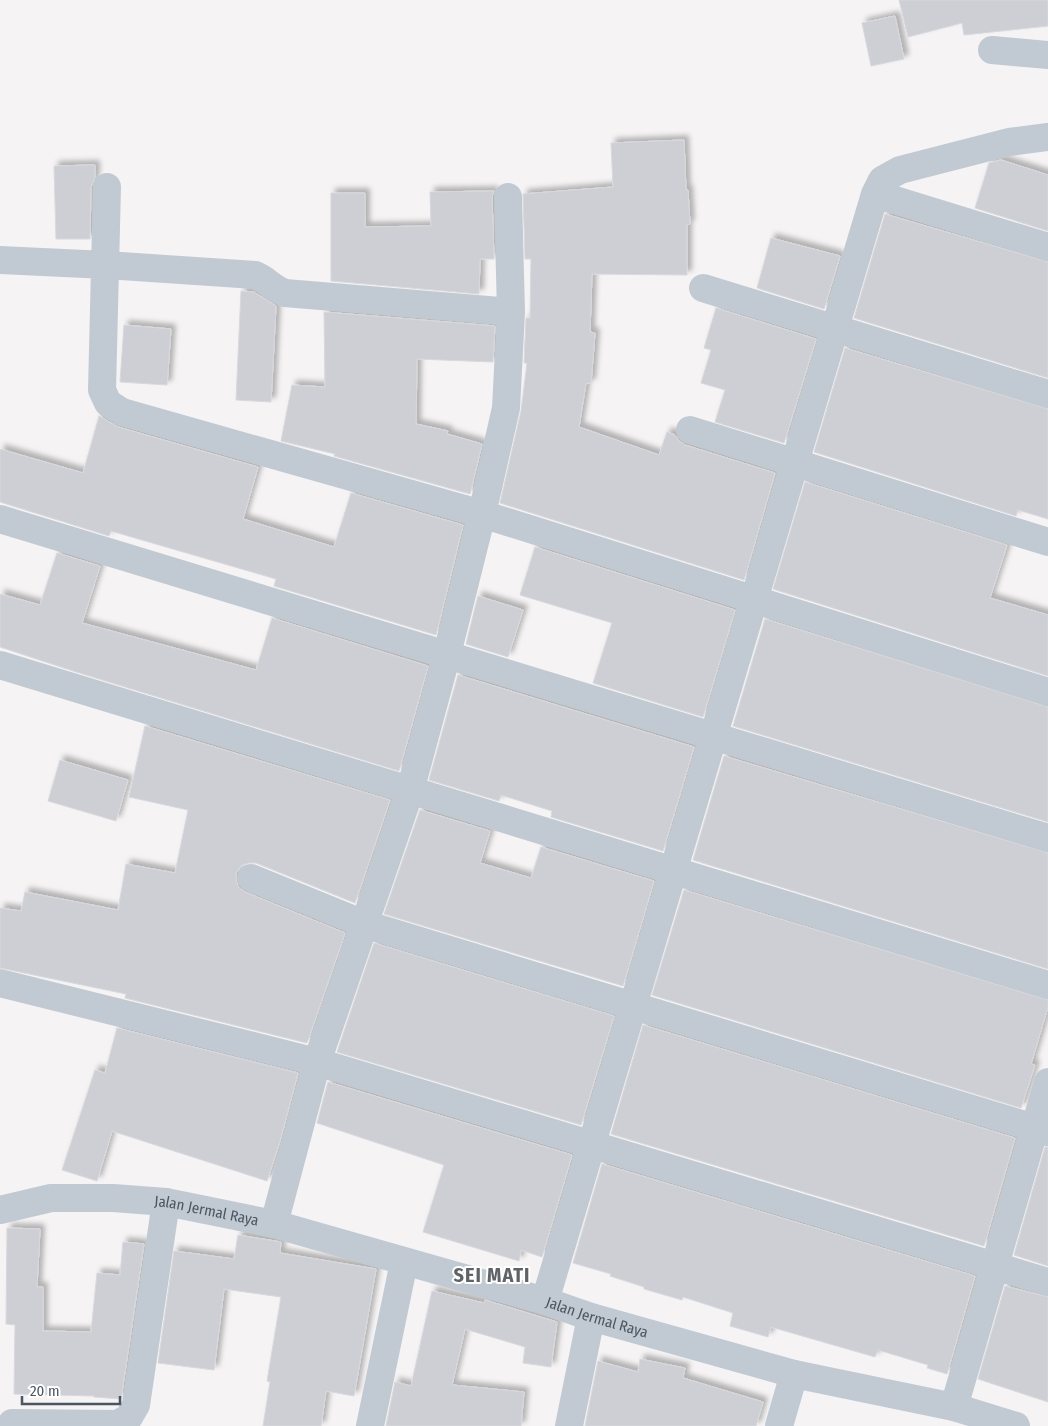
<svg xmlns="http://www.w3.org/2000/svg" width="1048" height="1426" font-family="'Fira Sans Condensed',sans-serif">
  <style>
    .building { fill: #cdcfd5; stroke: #d7d9de; filter: url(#shadow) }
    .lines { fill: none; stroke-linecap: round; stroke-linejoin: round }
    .minor { stroke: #c1cad2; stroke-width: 28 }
    .tertiary { stroke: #c1cad2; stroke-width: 28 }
    .labels { text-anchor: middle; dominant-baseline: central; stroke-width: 4; stroke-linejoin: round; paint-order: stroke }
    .street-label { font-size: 15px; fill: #4a5661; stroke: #fff }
    .district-label { font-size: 20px; font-weight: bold; letter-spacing: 1px; fill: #5f6368; stroke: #fff }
  </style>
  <defs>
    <filter id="shadow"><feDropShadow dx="4.5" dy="-4.5" stdDeviation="2.5" flood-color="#0004"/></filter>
  </defs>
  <rect width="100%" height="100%" fill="#f5f3f3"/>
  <path class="building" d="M899 0H1048V26L964 35 962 23 908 37Z
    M895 16 904 59 871 66 862 23Z
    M684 140 686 190H688L690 224 687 225V275L592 274 590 332 595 333 591 383H586L579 427 659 455 667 432 675 435 679 441 685 445 775 473 744 580 500 503 521 411 527 363H524L526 318H530L531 259H525L523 194 613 187 611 143Z
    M1001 160 1048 175V231L975 208 989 163Z
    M95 165V177L91 187 90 239H56L54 166Z
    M494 191 492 197 494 259H480L479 294 331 281V193H365V227L431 226 430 192Z
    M885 214 1048 262V378L854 318Z
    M771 238 840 256 824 309 757 288Z
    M241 291 254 292 276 306 271 402 236 400Z
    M716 308 816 339 784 443 715 422 725 390 701 383 711 350 704 348Z
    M324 312 495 326 493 362 417 359 416 424 448 431 447 434 482 444 470 494 334 456 335 454 281 441 292 385 325 387Z
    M124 325 171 329 167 385 120 382Z
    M845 348 1048 409V519L1018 510 1016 516 814 452Z
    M99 416 118 427 258 467 243 519 334 547 351 493 463 525 436 635 274 586 276 579 111 531 109 536 0 502V449L83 473Z
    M805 482 1007 545 990 598 1048 615V676L773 589Z
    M535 547 735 610 703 717 593 683 612 623 520 595Z
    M57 553 100 566 82 623 256 670 272 618 428 666 399 771 73 671 0 647V594L40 605Z
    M478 596 523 610 508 657 466 644Z
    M765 619 1048 707V822L733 726Z
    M458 675 694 747 663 851 551 817 552 811 501 795 499 801 429 780Z
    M145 726 390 800 355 903 256 863H249L242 865 236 873V880L238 887 245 892 345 933 307 1043 125 998 126 994 0 968V908L21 911 25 892 118 910 126 864 175 873 188 810 129 797Z
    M724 756 1048 853V969L693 860Z
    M60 760 128 780 116 821 48 801Z
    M420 810 490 831 480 863 531 878 541 847 654 881 623 986 384 914Z
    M684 890 1048 1000V1007L1031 1064 1035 1065 1021 1108 652 995Z
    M374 943 614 1016 581 1125 337 1052Z
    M643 1025 1015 1138 984 1246 611 1134Z
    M117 1028 298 1073 280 1141 267 1181 112 1131 97 1181 62 1170 95 1070 105 1073Z
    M328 1082 572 1155 542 1257 521 1250 519 1261 423 1232 444 1165 317 1123Z
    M1045 1147H1048V1266L1014 1255Z
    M602 1164 975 1276 947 1374 927 1368 928 1365 878 1350 875 1357 771 1327 768 1337 730 1326 733 1313 683 1297 682 1300 644 1289V1287L610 1276 611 1274 573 1263Z
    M7 1228 40 1229 37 1287H43V1331L91 1332 97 1273 120 1275 123 1242 144 1244 121 1399 94 1397V1396L14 1394 15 1325 6 1324Z
    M238 1235 281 1242 280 1253 376 1269 354 1396 326 1391 321 1426H263L270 1382 267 1381 281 1297 224 1289 214 1370 158 1363 174 1251 234 1259Z
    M1005 1286 1048 1297V1402L978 1379Z
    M432 1291 484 1303 485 1300 557 1322 551 1367 523 1363 525 1347 465 1329 452 1385 524 1392 521 1426H386L395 1382 411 1386Z
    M640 1359 685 1368 683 1378 763 1402 756 1426H585L598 1361 638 1372Z"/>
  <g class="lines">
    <path class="minor" d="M992 50 1048 55
      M107 187 102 390 108 403 122 412 482 514 1048 692
      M875 194 1048 247
      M0 260 106 265 255 275C266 279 273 289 285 293L511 312
      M703 288 1048 394
      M690 430 1048 542
      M0 519 1048 838
      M0 665 1048 985
      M251 878 364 924 1048 1132
      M0 983 317 1062 1048 1282
      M274 1224 317 1062 410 791 447 654 482 514 506 408 511 312 508 197
      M545 1301 875 194 882 180 900 170 1009 142 1048 137
      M954 1407 1048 1082
      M12 1423 118 1424 129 1417 136 1405 166 1202
      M370 1426 404 1262
      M569 1426 591 1317
      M779 1426 794 1374"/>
    <path class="tertiary" id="s1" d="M0 1210 51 1198H113L166 1202 274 1224 545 1301 591 1317 794 1374 954 1407 1016 1426"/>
  </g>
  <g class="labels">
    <g class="street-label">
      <text stroke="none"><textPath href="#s1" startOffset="209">Jalan Jermal Raya</textPath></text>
      <text stroke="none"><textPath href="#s1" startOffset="614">Jalan Jermal Raya</textPath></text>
    </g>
    <g class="district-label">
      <text x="492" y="1275">SEI MATI</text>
    </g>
  </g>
  <path d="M22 1396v8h98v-8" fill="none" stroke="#4a5661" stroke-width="2.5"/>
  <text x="30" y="1396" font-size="15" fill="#4a5661" stroke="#ffffff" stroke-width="4" paint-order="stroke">20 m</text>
</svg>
